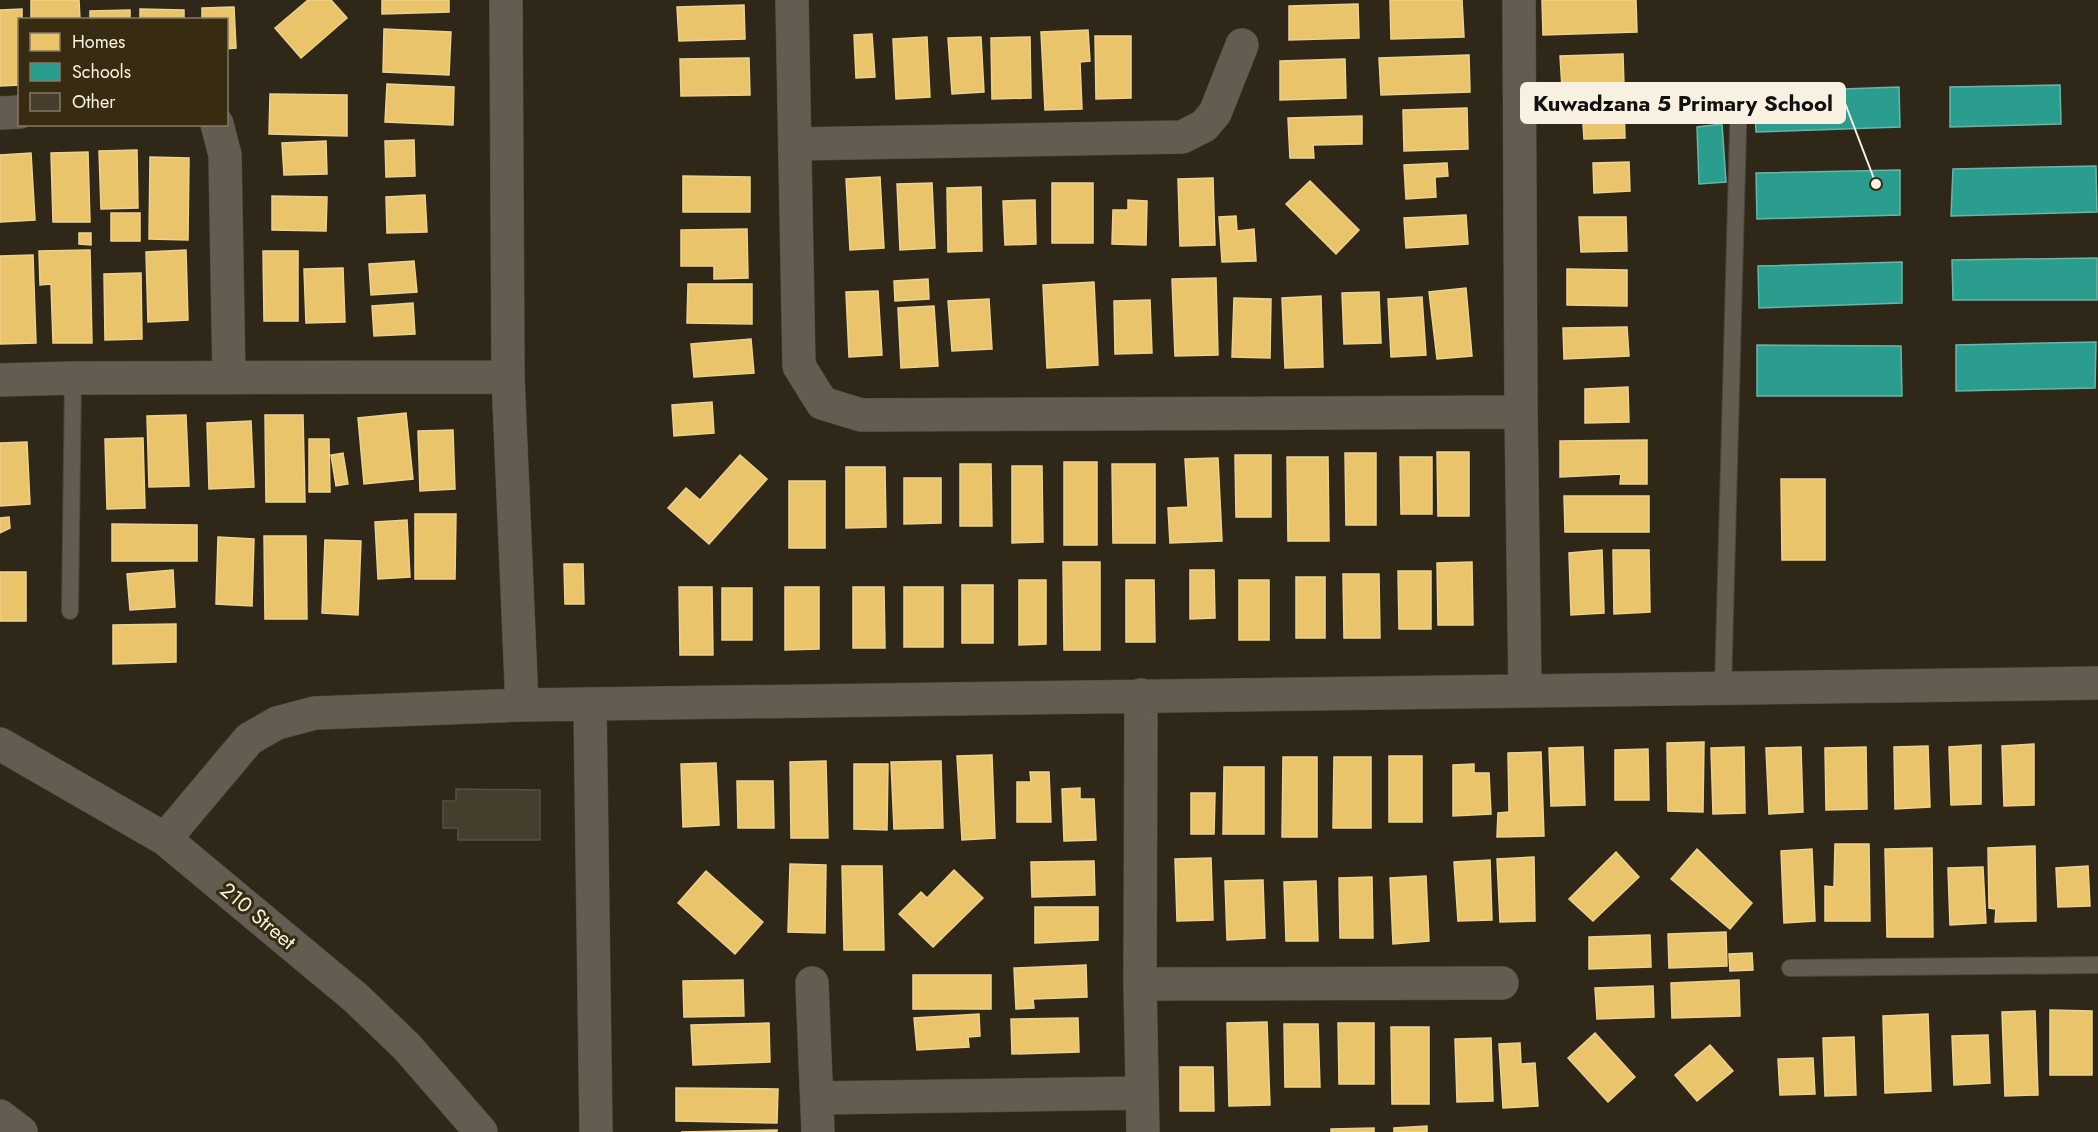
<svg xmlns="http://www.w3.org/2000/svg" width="2098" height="1132" font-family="Jost,sans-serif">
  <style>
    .homes { fill: #e9c46a; stroke: #eed18e; stroke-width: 1.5 }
    .schools { fill: #2a9d8f; stroke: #68b6a8; stroke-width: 1.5 }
    .building { fill: #453e2d; stroke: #564f43; stroke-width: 1.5 }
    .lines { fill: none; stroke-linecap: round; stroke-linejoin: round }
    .service-casing { stroke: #4c463b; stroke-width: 18 }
    .minor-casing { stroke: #4c463b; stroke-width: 34 }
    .service { stroke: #625c51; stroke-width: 16 }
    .minor { stroke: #625c51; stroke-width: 33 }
    .labels { text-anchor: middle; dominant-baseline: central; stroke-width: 6; stroke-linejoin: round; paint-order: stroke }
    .street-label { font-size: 21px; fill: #f8f0e1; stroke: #372b11 }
    .leader { fill: none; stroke: #f8f0e1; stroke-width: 2 }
    .callout-dot { fill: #f8f0e1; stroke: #372b11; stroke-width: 2 }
    .callout { fill: #f8f0e1; stroke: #f8f0e1; stroke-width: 2 }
    .callout-label { font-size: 22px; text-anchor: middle; font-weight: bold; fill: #111 }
  </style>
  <rect width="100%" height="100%" fill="#2f2819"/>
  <path class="homes" d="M31 0H79L80 20H31Z
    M308 0H331L347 18 301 58 275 28Z
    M382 0H449V12L382 14Z
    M1390 0H1462L1464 37 1391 39Z
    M1542 0H1636L1637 32 1543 35Z
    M1358 4 1359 38 1289 40V6Z
    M744 5 745 39 679 41 677 7Z
    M234 7 236 48 226 49V20H202V8Z
    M22 9V20H20V85L0 86V10Z
    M140 9 184 10V20H140Z
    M130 10V20H90V11Z
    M384 29 451 32 449 75 383 72Z
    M1088 30 1090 61 1080 62 1082 109 1045 110 1041 32Z
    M872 34 875 77 856 78 854 35Z
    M1095 36H1131V98L1096 99Z
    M927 37 930 97 896 99 893 39Z
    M981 37 984 92 952 94 948 38Z
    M1030 37 1031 98 992 99 991 38Z
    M1623 54 1624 86 1562 88 1560 56Z
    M1469 55 1470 92 1381 95 1379 58Z
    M749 58 750 95 681 96 680 59Z
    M1345 59 1346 98 1280 100V61Z
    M387 84 454 87 453 125 385 122Z
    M270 94 347 95V136L269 134Z
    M1467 108 1468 149 1404 151 1403 110Z
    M1582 108H1624L1625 138 1584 139Z
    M1362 116V144L1313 145 1314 158H1290L1288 118Z
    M414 140 415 176 386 177 385 141Z
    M326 141 327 174 284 175 282 143Z
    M137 150 138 208 101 209 99 151Z
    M88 152 90 222H53L51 153Z
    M31 153 35 220 0 222V155Z
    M150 157 189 158 188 240 149 239Z
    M1629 162 1630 191 1594 193 1593 163Z
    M1447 163 1448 176 1435 177 1436 197 1406 199 1404 165Z
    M683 176 750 177V212H683Z
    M880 177 884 248 850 250 846 179Z
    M1213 178 1215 245 1180 246 1178 179Z
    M1310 181 1359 230 1336 254 1286 204Z
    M932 183 935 248 900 250 897 184Z
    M1052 183H1093V243H1052Z
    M981 187 982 251 948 252 947 188Z
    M425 195 427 232 387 233 386 197Z
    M272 196 327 197 326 231 272 230Z
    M1035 200 1036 244 1005 245 1003 201Z
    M1128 200 1147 201 1146 245 1112 244 1113 210H1128Z
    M111 213H140V241H111Z
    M1466 215 1468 244 1406 248 1404 218Z
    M1236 216 1237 231 1254 229 1256 261 1222 262 1219 217Z
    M1579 217H1626L1627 251 1581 252Z
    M747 229 748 278 714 279V266H681V230Z
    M79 233H91V245L79 244Z
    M90 250 92 343H53L51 284 40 285 39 251Z
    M186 250 188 320 148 322 146 252Z
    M263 251H298V321H264Z
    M33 255 36 343 0 344V256Z
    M414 261 417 292 371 295 369 264Z
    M343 268 345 322 306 323 304 269Z
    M1567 269 1627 270V306L1567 305Z
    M141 273 142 339 105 340 104 274Z
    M1216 278 1218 355 1175 356 1172 279Z
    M928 279 929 299 895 301 894 281Z
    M1094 282 1098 365 1047 368 1043 285Z
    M688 284H752V324L687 323Z
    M1466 288 1472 356 1437 359 1429 292Z
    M878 291 882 355 849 357 846 292Z
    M1379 292 1381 343 1344 344 1342 293Z
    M1321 296 1323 367 1285 368 1282 298Z
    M1422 297 1426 355 1391 357 1388 299Z
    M1234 298 1271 299 1270 358 1232 357Z
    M989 299 992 349 952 351 948 301Z
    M1150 300 1152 353 1115 354 1114 301Z
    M413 303 415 334 374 336 372 306Z
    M934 306 938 366 901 368 898 308Z
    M1627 327 1629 356 1564 359 1563 328Z
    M751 339 754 373 694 377 691 344Z
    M1628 387 1629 422 1585 423V389Z
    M712 402 714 433 674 436 672 405Z
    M406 413 413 479 364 484 358 418Z
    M186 415 189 486 149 487 147 416Z
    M265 415H303L305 502H266Z
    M251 421 254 487 209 489 207 423Z
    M453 430 455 489 420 491 418 431Z
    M143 438 145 508 107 509 105 439Z
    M309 439H329L330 492H309Z
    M1647 440V484H1620L1621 474 1560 477V441Z
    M27 442 30 504 0 506V443Z
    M1437 452H1469V516H1438Z
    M343 453 348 484 336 486 331 455Z
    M1345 453H1376V525H1346Z
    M740 455 767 479 709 544 668 508 686 488 700 500Z
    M1235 455H1271V517H1236Z
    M1287 457H1328L1329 541H1288Z
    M1400 457H1432V514H1401Z
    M1218 458 1222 541 1170 543 1168 508 1188 507 1185 459Z
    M1064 462H1097V545H1064Z
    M960 464H991L992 526H960Z
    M1112 464H1155V543H1113Z
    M1012 466H1042L1043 542 1012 543Z
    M846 467H885L886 527 846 528Z
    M904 478H941V523L904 524Z
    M1781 479H1825V560H1782Z
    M789 481H825V548H789Z
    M1564 496H1649V532H1565Z
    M415 514H456L455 579H415Z
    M9 517 10 528 0 533V518Z
    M407 520 410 577 378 579 375 522Z
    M112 524 197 525V561H112Z
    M264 536H306L307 619H265Z
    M218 537 254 539 252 606 216 604Z
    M325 540 361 541 358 615 322 613Z
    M1602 550 1604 613 1571 615 1569 553Z
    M1613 550H1649L1650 612 1614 614Z
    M1063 562H1100V650H1064Z
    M1472 562 1473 625H1438L1437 563Z
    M564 564H583L584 604H565Z
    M173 570 175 607 130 610 127 574Z
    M1190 570H1214L1215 618 1190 619Z
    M1398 571H1431V629H1399Z
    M0 572H26V621H0Z
    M1343 574H1379L1380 638H1344Z
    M1296 577H1325V638H1296Z
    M1019 580H1046V644L1019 645Z
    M1126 580H1154L1155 642H1126Z
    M1239 580H1269V640H1239Z
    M962 585H993V643H962Z
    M679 587H712L713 655H680Z
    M785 587H819V649L785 650Z
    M853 587H884L885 648H853Z
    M904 587H943V647H904Z
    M722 588H752V640H722Z
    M176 624V662L113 664V625Z
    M1704 742 1703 812 1668 811 1667 743Z
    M2034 744V805L2004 806 2002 746Z
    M1981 745V804L1951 805 1949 747Z
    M1928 746 1930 807 1895 809 1894 747Z
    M1583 747 1585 805 1551 806 1549 748Z
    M1744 747 1745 813 1713 814 1711 748Z
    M1801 747 1803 812 1769 814 1766 748Z
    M1866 747 1867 809 1826 810 1825 748Z
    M1648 749 1649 800H1615V750Z
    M1541 752 1544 836 1497 837 1498 813 1509 812 1508 753Z
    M992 755 995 838 962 840 957 756Z
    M1389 756H1422V822H1389Z
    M1283 757H1317V837H1282Z
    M1334 757H1371V828H1333Z
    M826 761 828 838H791L790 762Z
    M941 761 943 828 894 829 891 762Z
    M716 763 719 825 683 827 681 764Z
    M854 764H888L887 830 854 829Z
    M1474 764V773H1489L1491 814 1453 816V765Z
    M1224 767H1264V834H1223Z
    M1030 772H1049L1051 822H1017V782H1031Z
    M737 781H773L774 828H738Z
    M1080 788V799H1094L1096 840 1064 841 1062 789Z
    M1191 793H1215L1214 834H1191Z
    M1835 844H1869L1870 921H1825V886L1834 887Z
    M2035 846 2036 921 1995 922 1996 909 1989 908 1988 848Z
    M1932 848 1933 937H1887L1885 849Z
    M1697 849 1752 903 1730 929 1671 879Z
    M1812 849 1815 921 1784 923 1781 851Z
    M1616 852 1639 877 1593 921 1569 899Z
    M1534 857 1535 921 1500 922 1497 859Z
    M1211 858 1213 920 1177 921 1175 859Z
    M1490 860 1492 920 1458 921 1454 862Z
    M1094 861 1095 895 1032 897 1031 862Z
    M790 864 826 865 825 933 788 932Z
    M842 866H882L884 950H844Z
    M2088 866 2090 906 2058 907 2056 868Z
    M1983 867 1986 923 1950 925 1948 868Z
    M954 870 983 898 933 947 899 914 921 892 927 898Z
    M706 871 763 922 735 954 678 903Z
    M1426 876 1429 941 1393 944 1390 878Z
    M1372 877 1373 938H1340L1339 878Z
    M1263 880 1265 938 1227 940 1225 881Z
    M1316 881 1318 941H1286L1284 882Z
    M1035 907H1098V940L1035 943Z
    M1726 932 1727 966 1669 968 1668 934Z
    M1650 935 1651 967 1589 969V937Z
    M1752 953 1753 970 1730 971 1729 954Z
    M1086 965 1087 997 1033 999 1034 1008 1016 1009 1014 968Z
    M913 975H991V1009H913Z
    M743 980 744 1016 684 1017 683 981Z
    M1739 980 1740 1016 1672 1018 1671 983Z
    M1653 986 1654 1017 1597 1019 1595 988Z
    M2050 1010 2092 1011V1075H2050Z
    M2035 1011 2038 1095 2005 1096 2002 1012Z
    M979 1014 980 1036 968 1037 969 1047 917 1050 914 1018Z
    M1928 1014 1931 1091 1885 1093 1883 1016Z
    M1078 1018 1079 1052 1012 1054 1011 1019Z
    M1267 1022 1270 1105 1229 1106 1227 1023Z
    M769 1023 770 1062 693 1065 691 1025Z
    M1338 1023H1374V1084H1339Z
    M1284 1024H1318L1320 1087H1285Z
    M1391 1027H1429V1104H1392Z
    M1595 1033 1635 1077 1608 1102 1568 1058Z
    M1988 1035 1990 1083 1954 1085 1952 1036Z
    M1854 1037 1856 1095 1825 1096 1823 1038Z
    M1491 1038 1493 1101 1457 1102 1455 1039Z
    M1520 1043 1521 1064 1535 1063 1538 1106 1503 1108 1499 1044Z
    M1710 1045 1733 1071 1697 1101 1675 1075Z
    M1813 1058 1815 1094 1780 1095 1778 1059Z
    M1180 1067H1213L1214 1111H1180Z
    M676 1088 778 1089 777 1123 676 1121Z
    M1427 1126V1132H1394V1128Z
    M1374 1128V1132H1331V1129Z
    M777 1130V1132H681Z"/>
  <path class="schools" d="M2060 85 2061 124 1950 127V87Z
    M1899 87 1900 127 1756 132 1754 92Z
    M1722 124 1726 182 1699 184 1697 127Z
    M2096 166 2097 212 1951 216 1953 169Z
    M1900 170V215L1757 219 1756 173Z
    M2097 258V300H1953L1952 260Z
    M1902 262V303L1759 308 1758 266Z
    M2096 342 2095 388 1956 391V345Z
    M1757 345 1901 346 1902 396H1757Z"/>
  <path class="building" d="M456 789 540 790V840H458V828H443V801H456Z"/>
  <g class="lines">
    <g class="service-casing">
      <path id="service" d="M70 611 73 378
        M1723 688 1739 93
        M1790 968 2098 965"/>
    </g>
    <g class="minor-casing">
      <path id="minor" d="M506 0 508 377 522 705
        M792 0 799 366 822 403 861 415 1521 412
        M1519 0 1521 412 1525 691
        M0 113 20 112
        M217 124 225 155 229 378
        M795 144 1182 137 1204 126 1215 113 1242 45
        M0 380 73 378 508 377
        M1141 695 1140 984 1143 1132
        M590 704 596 1132
        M0 744 165 839 356 998 407 1047 481 1132
        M165 839 249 739 277 723 315 713 522 705 2098 683
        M812 983 818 1132
        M1140 984 1502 983
        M817 1098 1141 1093
        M0 1116 21 1132"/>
    </g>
    <use href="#service" class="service"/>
    <use href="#minor" class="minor"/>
  </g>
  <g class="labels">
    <g class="street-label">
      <text transform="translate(258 916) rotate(40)">210 Street</text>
    </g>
  </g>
  <path class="leader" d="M1876 184L1845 103"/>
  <circle class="callout-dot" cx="1876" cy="184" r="6"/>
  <rect class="callout" x="1521" y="83" width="324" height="40" rx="6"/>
  <g class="callout-label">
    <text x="1683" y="111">Kuwadzana 5 Primary School</text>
  </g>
  <rect x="18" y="18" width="210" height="108" fill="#372b11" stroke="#847a64" stroke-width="1.5"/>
  <rect x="30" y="33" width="30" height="18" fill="#e9c46a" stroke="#847a64" stroke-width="1.5"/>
  <text x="72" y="48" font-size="18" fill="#f8f0e1">Homes</text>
  <rect x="30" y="63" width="30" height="18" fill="#2a9d8f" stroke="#847a64" stroke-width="1.5"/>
  <text x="72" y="78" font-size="18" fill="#f8f0e1">Schools</text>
  <rect x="30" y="93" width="30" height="18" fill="#453e2d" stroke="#847a64" stroke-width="1.5"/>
  <text x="72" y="108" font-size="18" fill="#f8f0e1">Other</text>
</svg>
